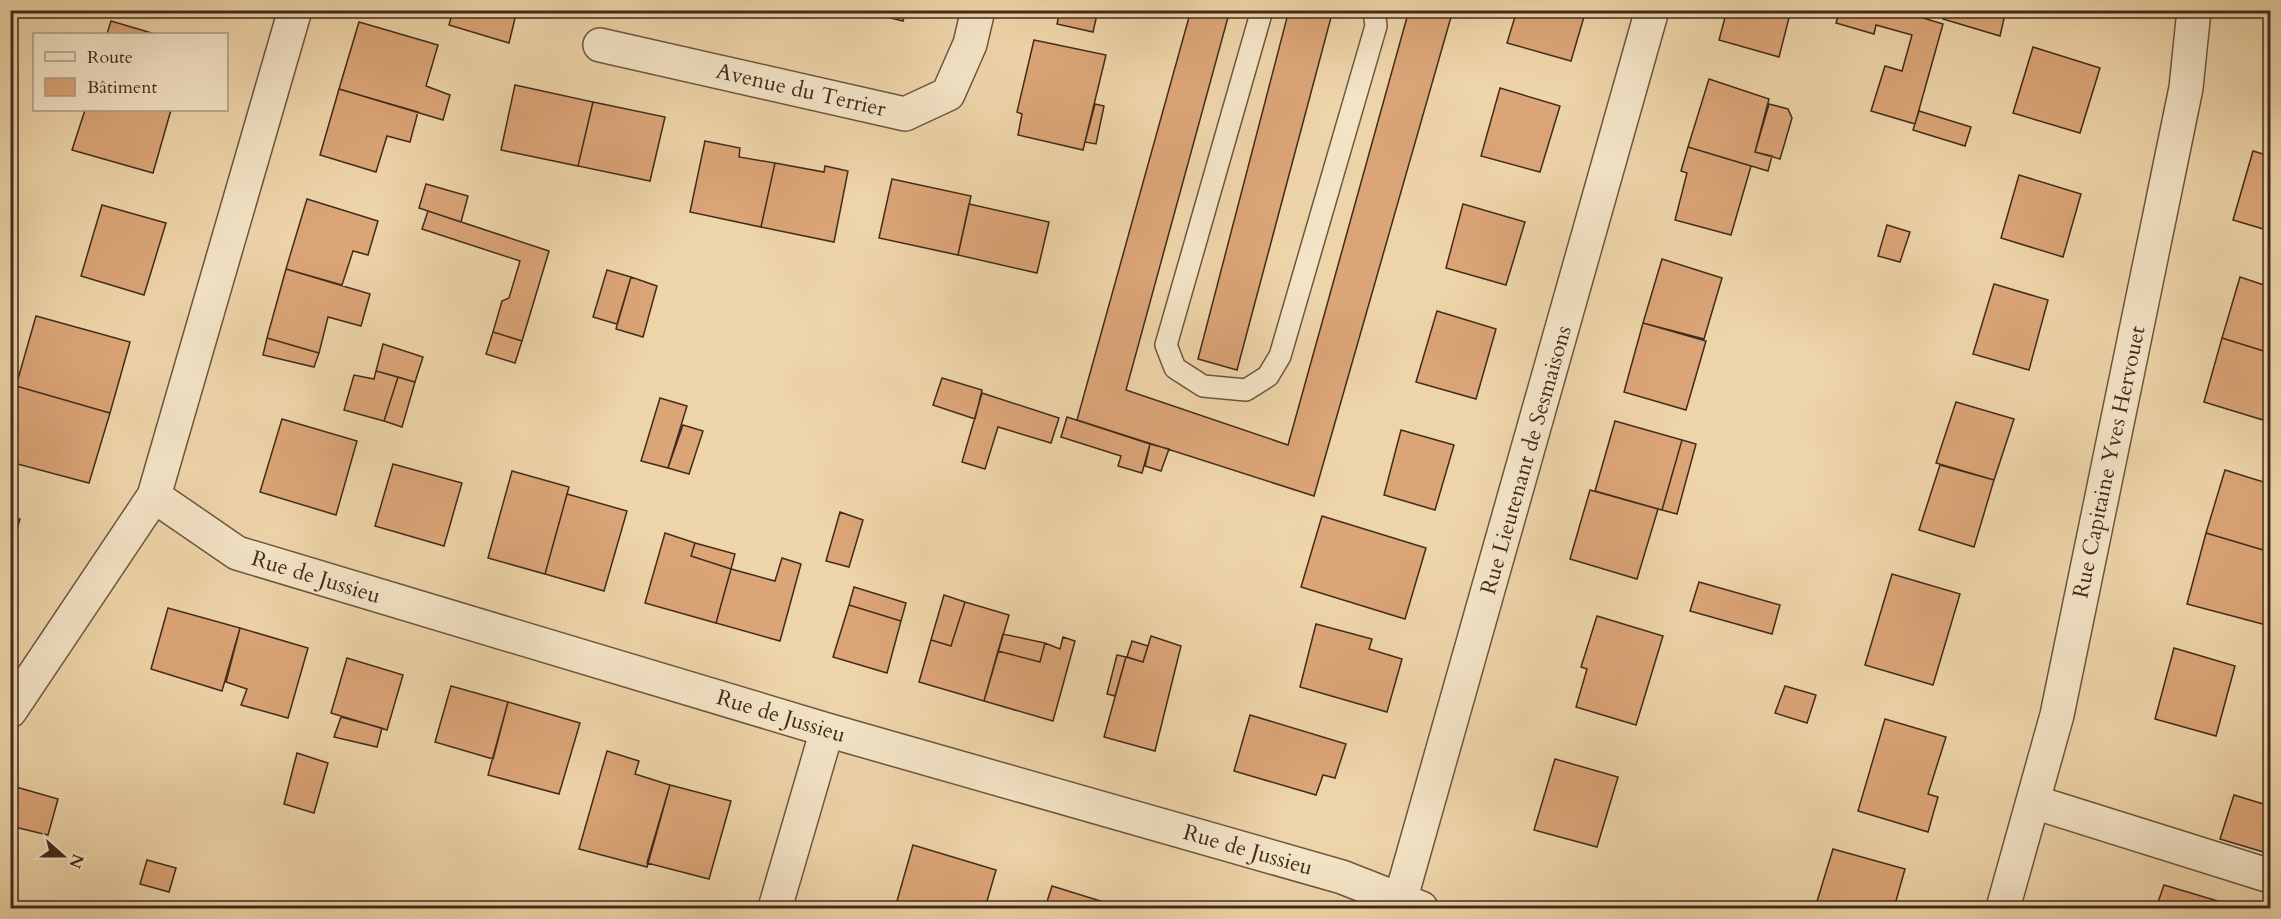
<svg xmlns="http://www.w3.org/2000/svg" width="2281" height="919" font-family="Cardo,serif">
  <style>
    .building { fill: #dca578; stroke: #412b1c; stroke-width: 1.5 }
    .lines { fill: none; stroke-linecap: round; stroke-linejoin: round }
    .service-casing { stroke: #6c563f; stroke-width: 24 }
    .minor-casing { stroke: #6c563f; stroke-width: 36 }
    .service { stroke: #f4e4c7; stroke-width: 21 }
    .minor { stroke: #f4e4c7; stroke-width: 33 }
    .labels { text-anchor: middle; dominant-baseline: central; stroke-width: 4.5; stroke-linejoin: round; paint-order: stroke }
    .street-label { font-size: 22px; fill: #412b1c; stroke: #f4e4c7 }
  </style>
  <rect width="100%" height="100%" fill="#eed5a9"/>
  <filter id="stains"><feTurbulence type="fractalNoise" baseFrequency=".00333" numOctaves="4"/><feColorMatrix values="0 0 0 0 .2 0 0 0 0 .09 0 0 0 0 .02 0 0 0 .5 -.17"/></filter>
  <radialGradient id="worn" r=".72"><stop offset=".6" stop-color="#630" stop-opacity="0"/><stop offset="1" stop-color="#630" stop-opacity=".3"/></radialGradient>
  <path class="building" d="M453 10H517L509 43 449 25Z
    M859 10H906L903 21Z
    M1060 10H1098L1093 32 1057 24Z
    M1191 10H1230L1126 390 1288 445 1409 10H1453L1314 496 1077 420Z
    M1289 10H1333L1237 370 1198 359Z
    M1517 10H1586L1571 61 1507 43Z
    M1727 10H1791L1779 57 1719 40Z
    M1840 10H1897L1943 24 1915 124 1871 111 1885 66 1902 71 1912 35 1876 25 1874 34 1836 23Z
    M1946 10H1992L2005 14 2000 36 1943 19Z
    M111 21 155 34H107Z
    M359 22 438 45 426 86 450 95 443 120 339 89Z
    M1034 40 1106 55 1083 150 1018 135 1022 114 1017 112Z
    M2033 47 2100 68 2080 133 2013 113Z
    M1709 79 1769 99 1755 152 1772 156 1768 171 1688 147Z
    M515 85 593 102 578 166 501 150Z
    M1500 88 1560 106 1540 172 1481 156Z
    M339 89 418 112 410 142 387 136 376 172 320 155Z
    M593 102 665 117 650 181 578 166Z
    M1095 104 1104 106 1096 144 1085 142Z
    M1769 104 1788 109 1792 118 1780 159 1755 152Z
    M85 110H171L153 173 72 150Z
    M1919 111 1971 127 1965 146 1913 130Z
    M705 141 740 148 739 157 775 163 761 227 690 212Z
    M1688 147 1751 166 1731 235 1675 220 1687 173 1681 171Z
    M2253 151 2270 156V231L2233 220Z
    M775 163 824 172 825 166 848 171 834 242 761 227Z
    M2019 175 2081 194 2063 257 2001 238Z
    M892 179 971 196 958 255 879 238Z
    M426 184 468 196 461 222 419 208Z
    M307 199 378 221 368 255 353 251 342 285 286 269Z
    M969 204 1049 222 1037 273 958 255Z
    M1463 204 1525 222 1506 285 1446 268Z
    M102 205 166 223 144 295 81 276Z
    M428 211 549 251 522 341 493 332 502 301 509 298 520 261 422 229Z
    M1887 225 1910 232 1900 262 1878 256Z
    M1662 259 1722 278 1704 339 1643 323Z
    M286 269 370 294 361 326 328 317 319 353 267 338Z
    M607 270 631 277 617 324 593 317Z
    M631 277 657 286 643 337 616 329Z
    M2240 277 2270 287V353L2222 338Z
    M1994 284 2048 300 2029 370 1973 354Z
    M1437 311 1496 329 1476 399 1416 382Z
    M36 316 130 342 110 413 16 386Z
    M1643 323 1706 341 1686 410 1624 392Z
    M493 332 522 341 515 363 486 354Z
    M267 338 319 353 314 367 263 355Z
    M2222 338 2270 353V397L2263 420 2204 402Z
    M383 344 423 357 415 382 376 371Z
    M376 371 398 377 384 421 344 410 354 375 374 379Z
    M398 377 415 382 402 427 384 421Z
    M942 378 982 390 975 419 933 405Z
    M16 386 110 413 89 483 10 462V405Z
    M982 393 1059 418 1051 443 998 427 985 469 962 462Z
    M660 398 687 406 668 468 641 461Z
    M1956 402 2014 419 1994 480 1936 463Z
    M1067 417 1150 444 1142 473 1118 466 1121 456 1061 437Z
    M282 419 357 441 336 515 260 492Z
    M1615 421 1682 440 1662 510 1595 491Z
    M683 425 703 431 689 474 668 468Z
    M1401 430 1454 445 1435 510 1384 495Z
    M1682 440 1696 444 1677 514 1662 510Z
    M1150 444 1169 449 1161 471 1145 466Z
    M393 464 462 483 444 546 375 526Z
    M1940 465 1994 480 1974 547 1919 530Z
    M2225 470 2270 484V552L2206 533Z
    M512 471 569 487 545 574 488 558Z
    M1590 490 1658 509 1637 579 1570 559Z
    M567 494 627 511 604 591 545 574Z
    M840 512 863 520 849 567 826 561Z
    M1322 516 1426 548 1405 619 1301 587Z
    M10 517 20 519 10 552Z
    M665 533 695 543 691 556 731 569 716 623 645 603Z
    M2206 533 2270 552V626L2187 604Z
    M695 543 735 554 731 569 691 556Z
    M782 558 801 564 780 641 716 623 731 569 775 581Z
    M1892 574 1960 594 1933 685 1865 665Z
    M1699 582 1780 605 1772 634 1690 611Z
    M854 587 906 603 901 621 849 605Z
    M944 595 965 602 951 646 931 640Z
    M965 602 1009 615 984 701 919 682 931 640 951 646Z
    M849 605 901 621 887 673 833 657Z
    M168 608 240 628 222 691 151 669Z
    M1597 616 1663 636 1636 725 1576 707 1587 669 1581 667Z
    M1316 624 1372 639 1369 649 1402 659 1387 712 1300 687Z
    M240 628 308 648 288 718 241 705 247 689 226 682Z
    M1003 634 1045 643 1040 662 998 651Z
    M1151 636 1181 646 1155 751 1104 737 1126 657 1143 662Z
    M1063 637 1075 641 1053 721 984 701 998 651 1040 662 1045 643 1060 649Z
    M1132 641 1148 646 1143 662 1127 657Z
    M2174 648 2235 666 2216 736 2155 719Z
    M1117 655 1126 657 1115 696 1107 694Z
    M347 658 403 675 387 730 331 713Z
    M451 686 508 702 493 759 435 742Z
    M1785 686 1816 695 1807 723 1775 713Z
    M508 702 580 723 559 794 488 775Z
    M1250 715 1346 744 1335 778 1323 775 1316 795 1234 771Z
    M341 717 382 728 377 747 334 737Z
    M1885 719 1946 737 1928 794 1938 797 1928 832 1858 811Z
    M607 751 639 761 635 774 670 785 647 867 579 849Z
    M297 753 328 763 314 813 284 804Z
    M1555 759 1618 777 1597 847 1534 830Z
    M670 785 731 801 709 879 647 863Z
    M16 787 58 799 48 835 10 826V809Z
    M2234 795 2270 806V854L2220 839Z
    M913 845 996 870 985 908H895Z
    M1833 849 1905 869 1894 908H1815Z
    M147 860 176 868 169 892 140 884Z
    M2164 885 2238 907V908H2156Z
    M1052 886 1123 908H1045Z"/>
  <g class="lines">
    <g class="service-casing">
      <path id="service" d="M1262 10 1166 345 1175 368 1203 386 1246 390 1268 376 1280 356 1376 26 1374 10"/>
    </g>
    <g class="minor-casing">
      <path id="minor" d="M600 45 905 114 948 94 970 44 978 10
        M154 496 237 553 827 730 1342 877 1421 908
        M10 711 154 496 295 10
        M2034 802 2270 876
        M775 908 827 730
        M1398 908 1652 10
        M2003 908 2057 715 2186 88 2194 10"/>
    </g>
    <use href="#service" class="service"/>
    <use href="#minor" class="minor"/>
  </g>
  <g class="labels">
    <g class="street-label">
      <text transform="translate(801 90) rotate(13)">Avenue du Terrier</text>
      <text transform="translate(1526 460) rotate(-74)">Rue Lieutenant de Sesmaisons</text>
      <text transform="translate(2109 462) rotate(-78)">Rue Capitaine Yves Hervouet</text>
      <text transform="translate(316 577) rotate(17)">Rue de Jussieu</text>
      <text transform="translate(781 716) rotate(17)">Rue de Jussieu</text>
      <text transform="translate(1248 850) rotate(16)">Rue de Jussieu</text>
    </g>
  </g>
  <rect width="2281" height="919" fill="none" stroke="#eed5a9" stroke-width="36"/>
  <rect x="12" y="12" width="2257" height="895" fill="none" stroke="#412b1c" stroke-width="3"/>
  <rect x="18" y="18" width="2245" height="883" fill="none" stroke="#412b1c" stroke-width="1.5"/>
  <rect x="33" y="33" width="195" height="78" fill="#f4e4c7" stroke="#ac9a83" stroke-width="1.5"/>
  <rect x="45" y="52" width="30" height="9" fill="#f4e4c7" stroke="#ac9a83" stroke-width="1.5"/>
  <text x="87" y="63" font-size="18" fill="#412b1c">Route</text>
  <rect x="45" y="78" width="30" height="18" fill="#dca578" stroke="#ac9a83" stroke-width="1.5"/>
  <text x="87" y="93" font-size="18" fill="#412b1c">Bâtiment</text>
  <g transform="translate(63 856) rotate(111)" stroke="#f4e4c7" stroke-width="4.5" paint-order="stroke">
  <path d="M0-4.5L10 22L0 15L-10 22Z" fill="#412b1c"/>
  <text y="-9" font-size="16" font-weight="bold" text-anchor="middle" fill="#412b1c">N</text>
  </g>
  <rect width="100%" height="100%" filter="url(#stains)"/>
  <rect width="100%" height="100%" fill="url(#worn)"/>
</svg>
